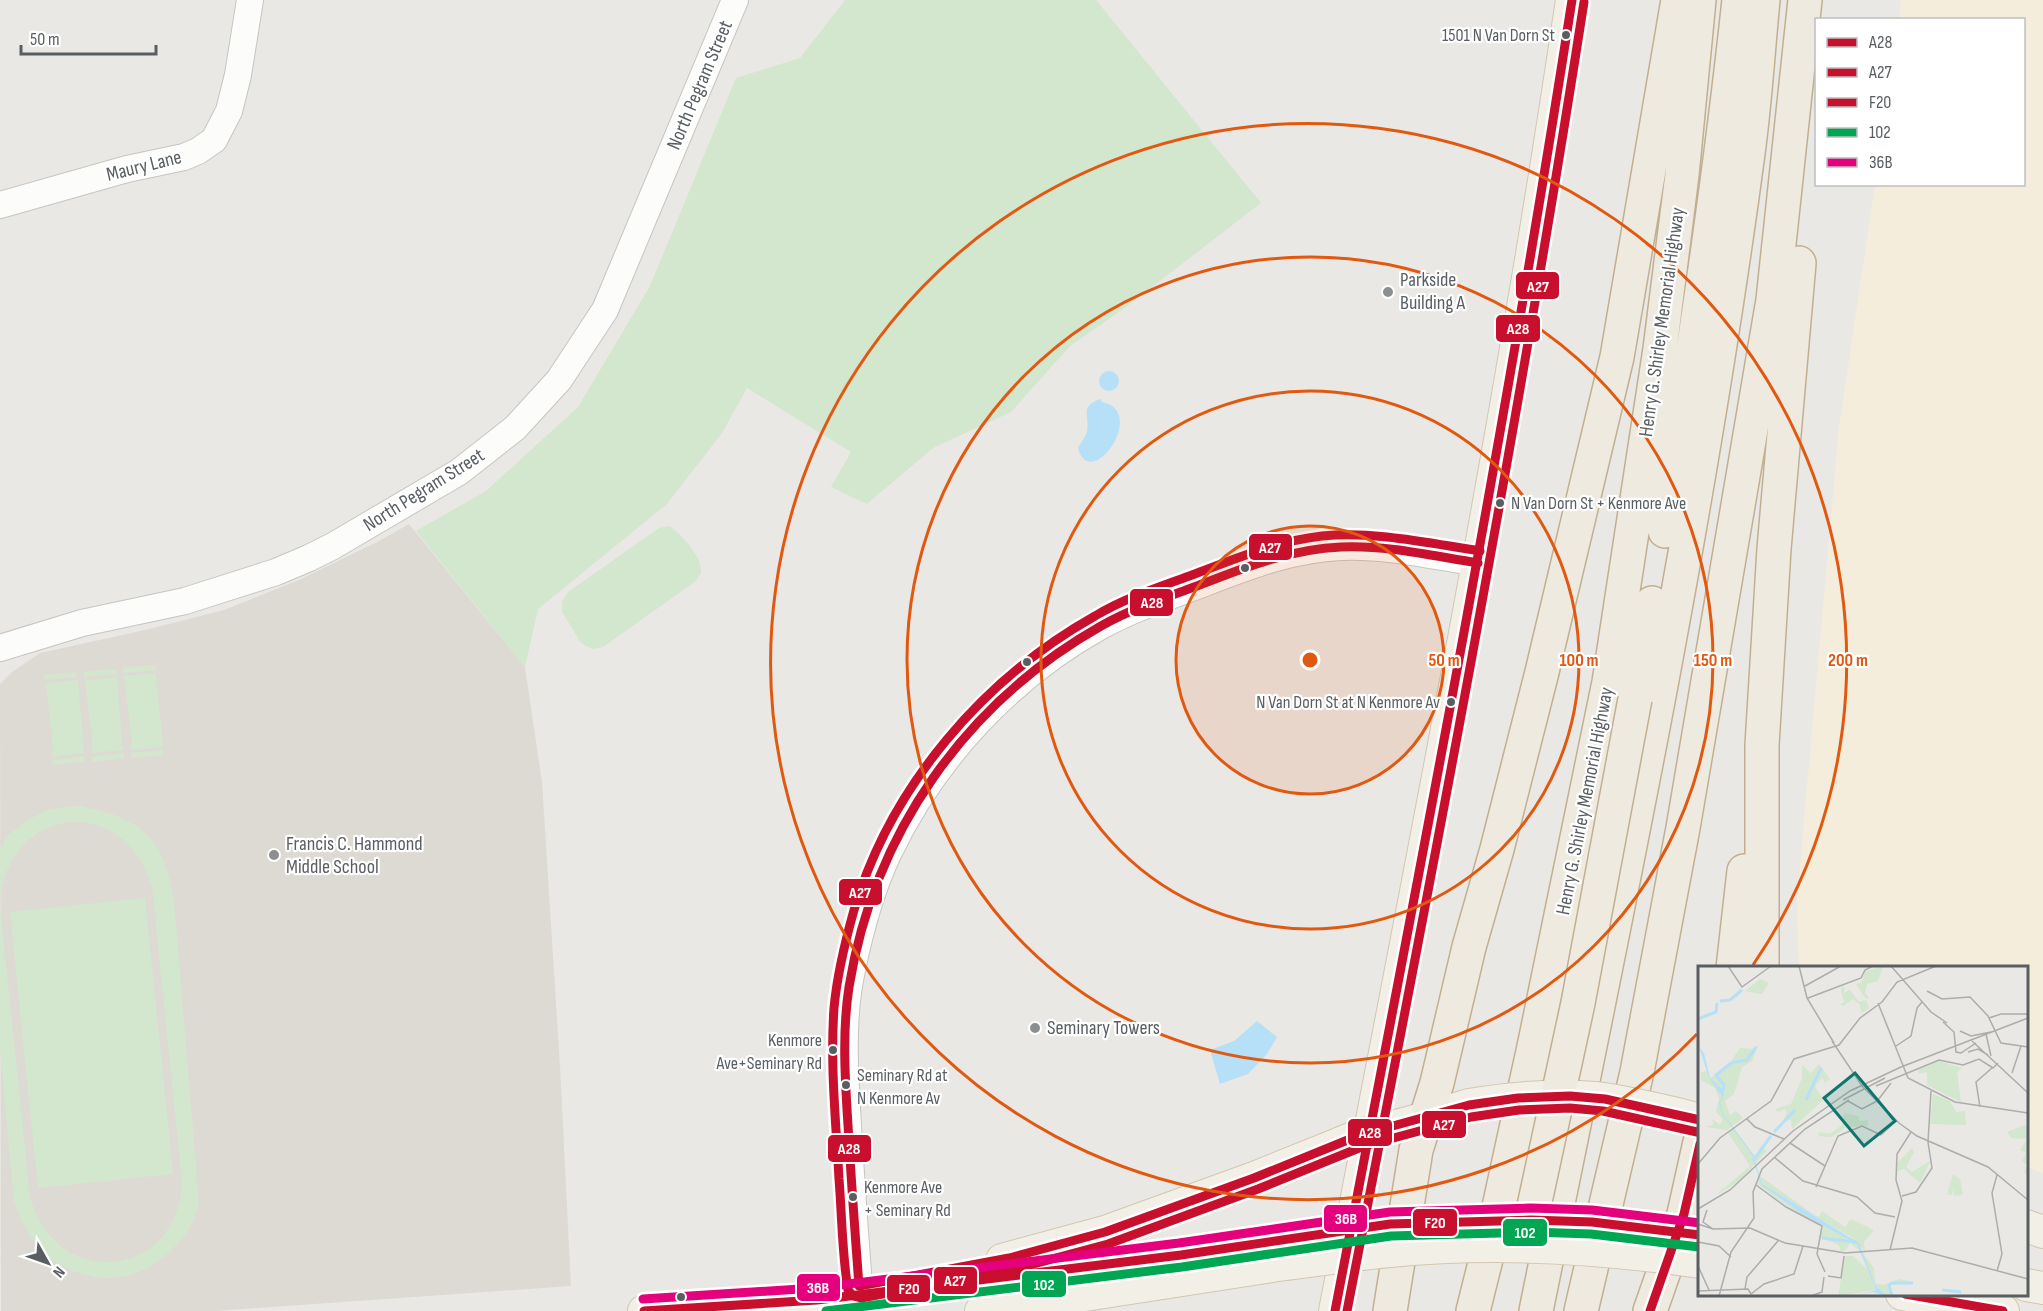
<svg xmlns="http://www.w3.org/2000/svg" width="2043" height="1311" font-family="'Sofia Sans Condensed',sans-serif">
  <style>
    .commercial { fill: #f5eddb }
    .education { fill: #dddad3 }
    .green { fill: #d3e6ce }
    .water { fill: #b6e0f7 }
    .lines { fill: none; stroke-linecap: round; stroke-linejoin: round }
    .minor-casing { stroke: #c5c5c4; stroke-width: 28 }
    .major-casing { stroke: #d2c6b1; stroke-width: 34 }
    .highway-casing { stroke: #c2af91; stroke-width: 36 }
    .minor { stroke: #fcfcfb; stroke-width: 26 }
    .major { stroke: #f2efe7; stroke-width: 32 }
    .highway { stroke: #eeeae0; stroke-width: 33 }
    .major-bridge-casing { stroke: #d2c6b1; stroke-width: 34; stroke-linecap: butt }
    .highway-bridge-casing { stroke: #c2af91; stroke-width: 36; stroke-linecap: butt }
    .major-bridge { stroke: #f2efe7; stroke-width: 32 }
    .highway-bridge { stroke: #eeeae0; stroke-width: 33 }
    .bus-1-casing { stroke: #fff; stroke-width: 14 }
    .bus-2-casing { stroke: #fff; stroke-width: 14 }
    .bus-3-casing { stroke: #fff; stroke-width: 14 }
    .bus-4-casing { stroke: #fff; stroke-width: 14 }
    .bus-5-casing { stroke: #fff; stroke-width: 14 }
    .bus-1 { stroke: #c8102e; stroke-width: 9 }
    .bus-2 { stroke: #c8102e; stroke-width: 9 }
    .bus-3 { stroke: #c8102e; stroke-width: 9 }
    .bus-4 { stroke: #00a651; stroke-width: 9 }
    .bus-5 { stroke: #e5007d; stroke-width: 9 }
    .ring { fill: none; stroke: #e15910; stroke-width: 3 }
    .bus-dot { fill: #595e62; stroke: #fff; stroke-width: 2 }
    .poi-dot { fill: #8c8e90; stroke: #fff; stroke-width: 2 }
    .labels { text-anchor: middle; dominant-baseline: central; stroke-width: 4.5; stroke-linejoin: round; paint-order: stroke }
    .bus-label { font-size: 18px; fill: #595e62; stroke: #fff; text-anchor: end }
    .street-label { font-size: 20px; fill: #595e62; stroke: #fff }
    .poi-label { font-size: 20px; fill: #595e62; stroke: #fff; text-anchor: start }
    .inset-river { fill: none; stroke: #b6e0f7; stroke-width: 3 }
    .inset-road { fill: none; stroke: #acadac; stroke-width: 1.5 }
    .view { fill: #0f766e; fill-opacity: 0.15; stroke: #0f766e; stroke-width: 3 }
    .inset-edge { fill: none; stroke: #595e62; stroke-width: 3 }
    .centre { fill: #e15910; stroke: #fff; stroke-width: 3 }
    .ring-label { font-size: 18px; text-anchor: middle; font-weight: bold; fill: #e15910; stroke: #fff; stroke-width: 4.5; stroke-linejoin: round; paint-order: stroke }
    .line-badge { stroke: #fff; stroke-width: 2 }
    .badge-label { font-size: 16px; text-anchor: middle; font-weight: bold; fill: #fff }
  </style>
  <rect width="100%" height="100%" fill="#eae8e4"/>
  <path class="commercial" d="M1901 0H2043V1173L2027 1167 2026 968 1799 967 1797 899 1839 427 1875 185 2024 184V20L1899 19Z"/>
  <path class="education" d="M409 524 525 667 542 782 560 1066 571 1286 215 1311H1L0 684 12 672 40 653 145 630 224 610 299 580 379 541Z"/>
  <path class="green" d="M845 0H1096L1261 203 1126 307 1070 346 1011 412 933 448 867 504 831 487 851 452 747 388 722 433 667 504 538 609 525 667 416 531 486 491 578 407 650 286 736 78 800 58Z
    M669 526C680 532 703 558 701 572 700 575 698 578 696 581L603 647 592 649 581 643 562 612V602L568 592 659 528Z
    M155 665 156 670 123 673V668Z
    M116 669 117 674 84 677V672Z
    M76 672 77 677 45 680 44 675Z
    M156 673 163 747 131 750 130 745 132 744 124 676Z
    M117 677 122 745 124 750 92 753 91 748H93L85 680Z
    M78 680 84 753 52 757 53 751 46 683Z
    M163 750V755L131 758V753Z
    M124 753V758L92 762V757Z
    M84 756 85 761 53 765 52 760Z
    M78 806C140 817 163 836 174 899L199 1203C196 1212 193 1224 187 1232 159 1271 117 1290 71 1270 59 1265 46 1257 38 1246 26 1233 20 1218 14 1202L0 1050V906L30 1197C56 1292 178 1280 182 1182L152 887C126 796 14 802 0 897V848L7 836 27 820 50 809Z
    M145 898 173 1174 38 1188 10 912Z"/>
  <path class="water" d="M1099 381a10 10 0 1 1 20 0a10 10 0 1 1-20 0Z
    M1100 399 1102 402C1149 411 1090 494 1078 448 1081 442 1086 437 1087 431 1090 415 1079 407 1100 399Z
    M1257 1021 1277 1037 1267 1054 1248 1074 1220 1084 1210 1050 1234 1041Z"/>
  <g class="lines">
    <g class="minor-casing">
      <path id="minor" d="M0 205 127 169 184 157 198 151 214 140 229 111 238 75 250 0
        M0 648 82 623 185 601 276 572 309 558 333 546 459 472 515 428 559 380 605 310 735 0
        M859 1286C855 1232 851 1179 848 1125 845 1074 841 1020 852 970 860 931 871 890 888 854 933 759 1009 677 1101 626 1132 609 1165 598 1197 586 1244 568 1290 549 1341 547 1387 545 1433 556 1478 563"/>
    </g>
    <g class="major-casing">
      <path id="major" d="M1677 1114 1700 1120
        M1404 1124 1469 1105
        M2026 1226 2043 1232
        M1002 1260 1105 1232 1254 1178 1341 1143
        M2026 1285 2043 1288
        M1902 1294 2003 1311
        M644 1311 817 1300 1181 1255 1291 1239
        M981 1311 1285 1264
        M1335 1311C1419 875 1507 440 1572 0"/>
    </g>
    <g class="highway-casing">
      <path id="highway" d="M1665 531C1693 355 1720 178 1739 0
        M1635 699 1652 603
        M1733 968 1744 871
        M1762 968V745L1774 549 1799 263
        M1390 1311 1416 1150 1437 1083 1469 947 1497 849 1542 672 1617 357 1678 0
        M1473 1311 1499 1207 1535 1042 1609 682 1660 349 1682 175 1699 0
        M1536 1311C1614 927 1696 542 1748 153 1755 102 1758 51 1763 0
        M1581 1311 1637 1072 1683 828 1773 300 1805 0
        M1650 1311 1684 1214 1700 1142"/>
    </g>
    <use href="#minor" class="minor"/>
    <use href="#major" class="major"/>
    <use href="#highway" class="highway"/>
    <g class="major-bridge-casing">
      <path id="major-bridge" d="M1469 1105C1511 1098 1552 1094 1595 1098 1622 1101 1650 1108 1677 1114
        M1341 1143 1360 1135 1404 1124
        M1291 1239 1390 1224 1531 1220 1592 1222 1700 1235
        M1285 1264C1320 1260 1355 1254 1390 1251 1492 1241 1598 1247 1700 1262"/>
    </g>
    <g class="highway-bridge-casing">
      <path id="highway-bridge" d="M1531 1220 1578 1003 1635 699"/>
    </g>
    <use href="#major-bridge" class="major-bridge"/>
    <use href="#highway-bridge" class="highway-bridge"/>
    <g class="bus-1-casing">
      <path id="bus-1" d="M1478 563C1433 556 1387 545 1341 547 1290 549 1243 568 1197 586 1164 598 1131 609 1101 626 965 703 874 833 849 987 842 1032 845 1079 848 1125 851 1179 855 1232 859 1286L1009 1258 1105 1232 1254 1178 1360 1135 1469 1105 1518 1098 1570 1096 1605 1099 1700 1120
        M1335 1311C1419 875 1504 439 1572 0
        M1650 1311 1684 1214 1700 1144"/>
    </g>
    <g class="bus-2-casing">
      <path id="bus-2" d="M1480 551C1428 543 1375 531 1322 536 1277 541 1235 559 1192 575 1159 587 1125 598 1095 616 983 679 891 786 854 910 845 942 837 975 834 1008 830 1065 836 1122 839 1179 842 1216 842 1254 848 1290L853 1296 861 1298 1011 1270 1108 1244 1258 1189 1364 1146 1471 1117 1519 1110 1570 1108 1603 1111 1697 1132
        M1347 1311C1432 875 1516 440 1584 2"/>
    </g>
    <g class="bus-3-casing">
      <path id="bus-3" d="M1905 1294 2003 1311
        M644 1311 817 1300 1181 1255 1390 1224 1531 1220 1592 1222 1700 1235"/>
    </g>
    <g class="bus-4-casing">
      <path id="bus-4" d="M826 1311 1182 1267 1391 1236 1531 1232 1591 1234 1699 1247"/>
    </g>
    <g class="bus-5-casing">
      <path id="bus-5" d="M643 1299 816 1288 1179 1243 1390 1212 1531 1208 1592 1210 1700 1223"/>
    </g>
    <use href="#bus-1" class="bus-1"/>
    <use href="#bus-2" class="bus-2"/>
    <use href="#bus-3" class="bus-3"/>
    <use href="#bus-4" class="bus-4"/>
    <use href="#bus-5" class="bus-5"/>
  </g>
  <circle cx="1310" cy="660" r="134" fill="#e15910" fill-opacity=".12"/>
  <g class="ring">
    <circle cx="1310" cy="660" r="134"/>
    <circle cx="1310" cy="660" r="269"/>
    <circle cx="1310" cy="660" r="403"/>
    <path d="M1697 1034A538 538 0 1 1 1753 965"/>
  </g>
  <g class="bus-dot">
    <circle cx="1566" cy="35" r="5"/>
    <circle cx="1500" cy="503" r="5"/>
    <circle cx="1245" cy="568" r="5"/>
    <circle cx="1027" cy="662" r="5"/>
    <circle cx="1451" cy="702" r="5"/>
    <circle cx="833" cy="1050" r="5"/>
    <circle cx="846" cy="1085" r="5"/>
    <circle cx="853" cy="1197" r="5"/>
    <circle cx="681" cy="1297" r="5"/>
  </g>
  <g class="poi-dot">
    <circle cx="1388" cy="292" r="6"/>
    <circle cx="274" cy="855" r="6"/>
    <circle cx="1035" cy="1028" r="6"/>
  </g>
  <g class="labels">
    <g class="bus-label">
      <text x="1555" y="35">1501 N Van Dorn St</text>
      <text x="1511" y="503" text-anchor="start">N Van Dorn St + Kenmore Ave</text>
      <text x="1440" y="702">N Van Dorn St at N Kenmore Av</text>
      <text x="822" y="1040">Kenmore<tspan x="822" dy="23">Ave+Seminary Rd</tspan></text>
      <text x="857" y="1075" text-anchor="start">Seminary Rd at<tspan x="857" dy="23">N Kenmore Av</tspan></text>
      <text x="864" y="1187" text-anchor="start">Kenmore Ave<tspan x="864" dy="23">+ Seminary Rd</tspan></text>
    </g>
    <g class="street-label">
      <text transform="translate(700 85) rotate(-67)">North Pegram Street</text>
      <text transform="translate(144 166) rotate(-14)">Maury Lane</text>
      <text transform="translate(1662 322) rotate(-82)">Henry G. Shirley Memorial Highway</text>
      <text transform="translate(424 490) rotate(-32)">North Pegram Street</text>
      <text transform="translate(1585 801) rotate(-79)">Henry G. Shirley Memorial Highway</text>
    </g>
    <g class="poi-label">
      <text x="1400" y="280">Parkside<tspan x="1400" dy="23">Building A</tspan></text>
      <text x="286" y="844">Francis C. Hammond<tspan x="286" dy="23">Middle School</tspan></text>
      <text x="1047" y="1028">Seminary Towers</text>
    </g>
  </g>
  <g transform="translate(1698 966)">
    <rect width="330" height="330" fill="#eae8e4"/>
    <path d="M185 0 180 15 169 18 167 27 171 32 168 33 158 18 164 16 166 6ZM62 13 71 17 64 28 47 25ZM144 20 147 22 145 27 152 24 161 36 168 34 171 42 163 47 162 39 155 33 145 40 142 38 146 36 143 26ZM60 79 54 95 44 101 36 128 27 135 32 149 38 145 45 152 29 164 7 161 16 158 14 153 22 159 25 154 18 146 21 132 17 122 3 114V106L9 105 11 113 31 98 42 82 55 83ZM241 95 264 102 259 106 263 136 229 119V106L221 108 219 104ZM121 98 132 113 127 117 124 112 117 120 125 134 94 163 93 153 83 158 89 147 87 143 80 146 77 143 93 138 104 112V99L113 107ZM235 128 252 135 258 146 267 145 268 159 232 158ZM146 147 161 150V155L170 154V160L149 161 133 171 120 170 121 166 132 168 144 159ZM330 158V208L326 207 329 199 324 195 328 187 322 184 329 173 313 172 309 166ZM36 162 55 188 60 189 62 180 69 185 40 216 18 229 52 200 30 167ZM214 182 216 186 208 201 214 206 233 194 222 217 206 203 199 205 198 198ZM255 208 262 213 265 229 256 230V220L254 229 249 228ZM62 210 115 248 121 251 124 245 147 261 153 253 176 264 166 276 167 285 153 271 65 220ZM61 212 63 219 93 241 157 276 163 286 152 277 147 285H142L141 279 123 272 125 260 98 247 59 218ZM165 288 176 302 177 317 186 319 201 313 216 316 193 319 194 330H189L177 319ZM147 290H155L169 303 178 324 140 330Z" fill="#d3e6ce"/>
    <path d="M0 55 2 82 6 87 12 112 23 122 26 129 22 136 25 148 55 188 64 218 161 277 177 319 189 330 174 326 157 330 178 324 159 278 104 248 63 219 54 189 24 148 21 137 24 130 11 112 1 81Z" fill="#b6e0f7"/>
    <path class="inset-river" d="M22 35 32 34 44 24M0 53 18 46 19 37M24 128 26 119 18 109 33 97 49 94 58 81M108 134 123 102M76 166 97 144M55 195 73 170M124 272 158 276M244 324 263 326M194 330 191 319 194 317H215"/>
    <path class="inset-road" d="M30 0 44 21 73 0M101 0 109 32 136 77M193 0 233 46 249 57M107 20 143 0M229 25 244 33 272 31 290 50 303 77 330 81M110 32 163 12 167 4 175 0M180 37 210 112 257 136 330 147M291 52 303 48H330M245 56 256 66 258 86 263 87 278 77M262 65 273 70 293 66M288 68 293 90M134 75 164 120 201 157 219 170 290 201 330 234M274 75 330 127M198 80 213 70 219 42 224 36M270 86 280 83 290 89M314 107 323 80M178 120 241 94 265 99 281 93 295 102 300 97M145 134 187 112M180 134 193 117M150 135 164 143 179 135M282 141 278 116 294 102M49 153 57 161 86 173M183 169 198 155M92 177 127 200M76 191 105 215 159 231 177 247 197 251M0 198 22 172 73 135 96 93 141 79 162 52 184 36 199 16 238 0M299 209 294 227 304 288 299 305M58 219 88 241 124 260 119 288 127 306M118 221 140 170 164 160 183 169M204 230 218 226 234 202 230 176 233 125M0 243 32 224 95 165 152 125 203 101 330 52M9 244 5 256 15 263M0 258 15 263 52 262 87 277 147 287 214 282 330 313M0 276 21 280 33 291M192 284 204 235 198 214 199 188 213 166M0 300 11 324M130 310 143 312 146 290M47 323 49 311 80 275M0 325 50 323 53 328M53 328 66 318 96 308 105 280M21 330 33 286 56 252 55 226 64 203 107 163 151 134M113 330 124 326 126 311"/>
    <path class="view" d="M157 107 197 155 166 180 126 132Z"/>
    <rect width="330" height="330" class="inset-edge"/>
  </g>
  <circle cx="1310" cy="660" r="9" class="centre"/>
  <g class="ring-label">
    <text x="1444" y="666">50 m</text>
    <text x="1579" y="666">100 m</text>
    <text x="1713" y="666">150 m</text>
    <text x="1848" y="666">200 m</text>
  </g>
  <g class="line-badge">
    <rect x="1515" y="271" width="45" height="29" rx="6" fill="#c8102e"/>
    <rect x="1495" y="314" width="46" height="29" rx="6" fill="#c8102e"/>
    <rect x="1248" y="533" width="45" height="28" rx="6" fill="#c8102e"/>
    <rect x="1129" y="588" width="45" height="29" rx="6" fill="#c8102e"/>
    <rect x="838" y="878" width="45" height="28" rx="6" fill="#c8102e"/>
    <rect x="1421" y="1110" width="46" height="29" rx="6" fill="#c8102e"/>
    <rect x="1347" y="1118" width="46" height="29" rx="6" fill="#c8102e"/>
    <rect x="827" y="1134" width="45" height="29" rx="6" fill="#c8102e"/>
    <rect x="1323" y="1204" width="45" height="29" rx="6" fill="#e5007d"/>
    <rect x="1412" y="1208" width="46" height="29" rx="6" fill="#c8102e"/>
    <rect x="1502" y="1218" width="46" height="29" rx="6" fill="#00a651"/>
    <rect x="933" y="1266" width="45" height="29" rx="6" fill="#c8102e"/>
    <rect x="1021" y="1270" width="46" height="28" rx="6" fill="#00a651"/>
    <rect x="796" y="1273" width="45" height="29" rx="6" fill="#e5007d"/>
    <rect x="886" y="1274" width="45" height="29" rx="6" fill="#c8102e"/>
  </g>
  <g class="badge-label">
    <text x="1538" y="292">A27</text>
    <text x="1518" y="334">A28</text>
    <text x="1270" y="553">A27</text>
    <text x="1152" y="608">A28</text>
    <text x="860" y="898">A27</text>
    <text x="1444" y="1130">A27</text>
    <text x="1370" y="1138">A28</text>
    <text x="849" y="1154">A28</text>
    <text x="1346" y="1224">36B</text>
    <text x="1435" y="1228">F20</text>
    <text x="1525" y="1238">102</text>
    <text x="955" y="1286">A27</text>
    <text x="1044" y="1290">102</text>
    <text x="818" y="1293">36B</text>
    <text x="909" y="1294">F20</text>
  </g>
  <rect x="1815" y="18" width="210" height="168" fill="#ffffff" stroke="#bdbfc0" stroke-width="1.5"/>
  <rect x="1827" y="38" width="30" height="9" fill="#c8102e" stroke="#bdbfc0" stroke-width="1.5"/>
  <text x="1869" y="48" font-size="18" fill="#595e62">A28</text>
  <rect x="1827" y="68" width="30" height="9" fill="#c8102e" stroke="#bdbfc0" stroke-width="1.5"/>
  <text x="1869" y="78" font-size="18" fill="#595e62">A27</text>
  <rect x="1827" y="98" width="30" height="9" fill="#c8102e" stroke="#bdbfc0" stroke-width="1.5"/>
  <text x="1869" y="108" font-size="18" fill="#595e62">F20</text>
  <rect x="1827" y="128" width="30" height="9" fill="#00a651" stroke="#bdbfc0" stroke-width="1.5"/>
  <text x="1869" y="138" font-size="18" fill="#595e62">102</text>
  <rect x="1827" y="158" width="30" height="9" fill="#e5007d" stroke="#bdbfc0" stroke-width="1.5"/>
  <text x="1869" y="168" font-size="18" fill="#595e62">36B</text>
  <g transform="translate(48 1263) rotate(130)" stroke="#ffffff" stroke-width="4.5" paint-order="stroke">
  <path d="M0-4.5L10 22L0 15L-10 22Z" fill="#595e62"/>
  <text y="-9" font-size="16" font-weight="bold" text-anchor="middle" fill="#595e62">N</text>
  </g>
  <path d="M21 45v9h135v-9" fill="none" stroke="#595e62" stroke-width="3"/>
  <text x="30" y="45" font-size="18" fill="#595e62" stroke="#ffffff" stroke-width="4.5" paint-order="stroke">50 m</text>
</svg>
